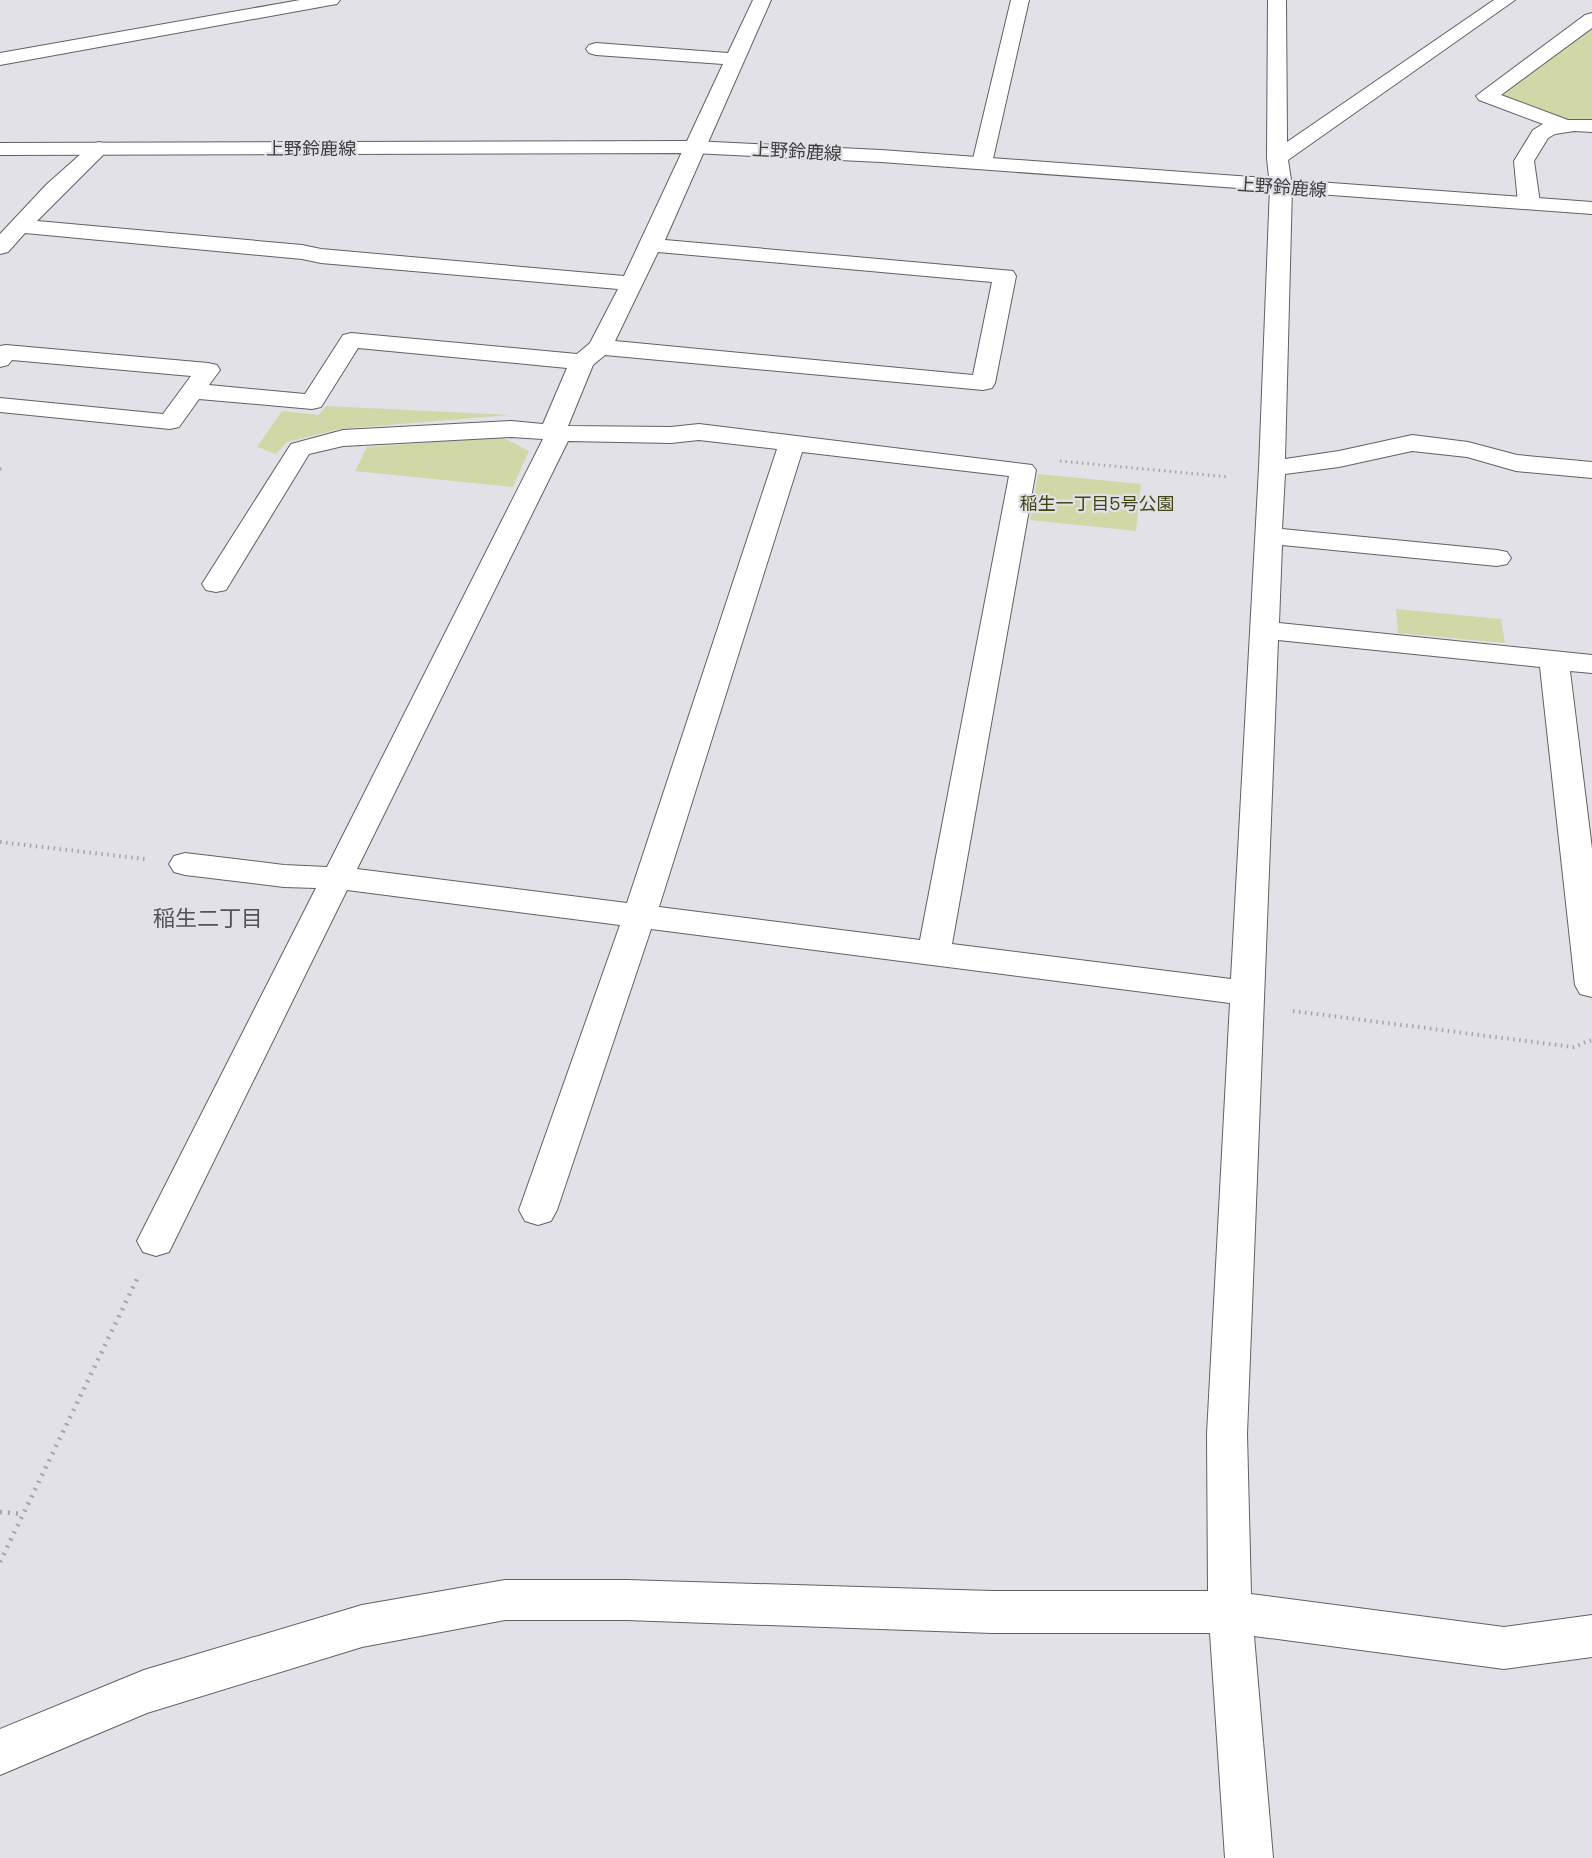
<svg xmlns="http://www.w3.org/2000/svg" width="1592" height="1858" font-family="'Space Grotesk','Noto Sans JP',sans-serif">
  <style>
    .green { fill: #d2d7a7 }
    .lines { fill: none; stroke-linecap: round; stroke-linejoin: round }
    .minor-casing { stroke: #616065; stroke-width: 2 }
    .major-casing { stroke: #616065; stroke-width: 2 }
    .path-far2 { stroke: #a6a5aa; stroke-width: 3; stroke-dasharray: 1.5 4; stroke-linecap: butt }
    .path-far1 { stroke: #a6a5aa; stroke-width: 4; stroke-dasharray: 1.5 4.5; stroke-linecap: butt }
    .path { stroke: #a6a5aa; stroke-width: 4.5; stroke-dasharray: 2 6; stroke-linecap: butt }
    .minor { fill: #fff; fill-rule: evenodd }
    .major { fill: #fff; fill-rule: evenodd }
    .labels { text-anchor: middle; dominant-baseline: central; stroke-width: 4.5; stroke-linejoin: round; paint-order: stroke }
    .far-street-label { font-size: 18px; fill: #3d3d3f; stroke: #e2e1e7 }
    .far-park-label { font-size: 18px; fill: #424414; stroke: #e2e1e7 }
    .neighbourhood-label { font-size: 22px; fill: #535257; stroke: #e2e1e7 }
  </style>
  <rect width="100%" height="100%" fill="#e2e1e7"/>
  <path class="green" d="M1592 25V120L1545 117 1492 96Z
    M326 406 510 415 339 429 287 442 276 454 257 447 282 411 319 415Z
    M502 437 529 451 513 487 355 471 367 447Z
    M1038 474 1141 484 1136 531 1030 520Z
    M1396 609 1501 619 1505 643 1398 633Z"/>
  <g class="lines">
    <g class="minor-casing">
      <path id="minor" d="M300 0H340L337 4 331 5 0 65V53Z
        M753 0H771L665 240 1013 271 1016 276 995 383 992 388 983 390 605 355 593 365 568 426 671 427 699 424 1032 465 1036 470 952 944 1231 979 1259 468 1270 187 1267 158 1268 0H1286L1287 142 1494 0H1515L1288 160 1292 187 1285 459 1339 451 1412 435 1468 442 1517 455 1592 462V478L1516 471 1467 457 1412 451 1339 467 1285 474 1282 529 1497 550 1507 552 1511 558 1507 564 1497 566 1282 545 1279 623 1592 655V673L1570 671 1592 849V997L1580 994 1575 985 1540 667 1278 640 1247 1434 1251 1594 1504 1627 1592 1615V1657L1504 1669 1254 1636 1273 1858H1225L1210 1633H992L626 1620H505L362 1647 147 1713 0 1775V1729L144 1670 362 1605 505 1580H626L992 1591H1208L1207 1434 1230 1003 651 929 557 1210 551 1221 538 1225 525 1221 519 1210 620 925 347 890 169 1252 156 1256 143 1252 137 1241 316 888 284 887 185 875 174 872 169 864 174 856 185 853 284 865 327 867 543 439 511 437 343 446 309 454 226 590 216 592 206 590 202 584 291 444 343 430 511 421 543 424 567 368 358 348 321 407 312 409 199 399 179 427 170 429 0 412V398L163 414 191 376 12 360 8 365 0 367V346L6 345 208 363 217 365 220 370 209 385 305 394 343 335 351 333 577 354 590 343 618 289 321 263 302 259 25 233 8 252 0 254V234L47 184 92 144 99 142 106 144 109 148 106 152 37 221 302 245 321 249 624 276 723 64 596 55 589 53 586 49 589 45 596 43 728 53ZM658 252 992 282 973 375 615 341ZM699 440 777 449 627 903 357 869 568 441 671 443ZM802 452 1009 476 920 940 659 907Z
        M1011 0H1029L992 163 989 167 982 169 975 167 972 163Z
        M1592 13V28L1501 95 1568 120H1592V132L1574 131 1555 134 1548 138 1534 161 1540 203 1537 208 1529 209 1521 208 1518 203 1514 161 1533 130 1543 124 1479 100 1476 96 1585 15Z"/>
    </g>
    <g class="major-casing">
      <path id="major" d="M693 141 881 150 1592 202V214L881 162 693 153 0 155V143Z"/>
    </g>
    <path class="path-far2" d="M1060 461 1229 477
      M0 469 5 468"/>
    <path class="path-far1" d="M0 842 145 859
      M1293 1011 1573 1047 1592 1040"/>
    <path class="path" d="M0 1512 23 1514
      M0 1562 137 1279"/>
    <use href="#minor" class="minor"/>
    <use href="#major" class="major"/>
  </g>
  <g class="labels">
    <g class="far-street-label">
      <text x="311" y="148">上野鈴鹿線</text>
      <text transform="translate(797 151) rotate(3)">上野鈴鹿線</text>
      <text transform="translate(1282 187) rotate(4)">上野鈴鹿線</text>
    </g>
    <g class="far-park-label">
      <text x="1097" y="503">稲生一丁目5号公園</text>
    </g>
    <g class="neighbourhood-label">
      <text x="208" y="918">稲生二丁目</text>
    </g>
  </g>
</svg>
